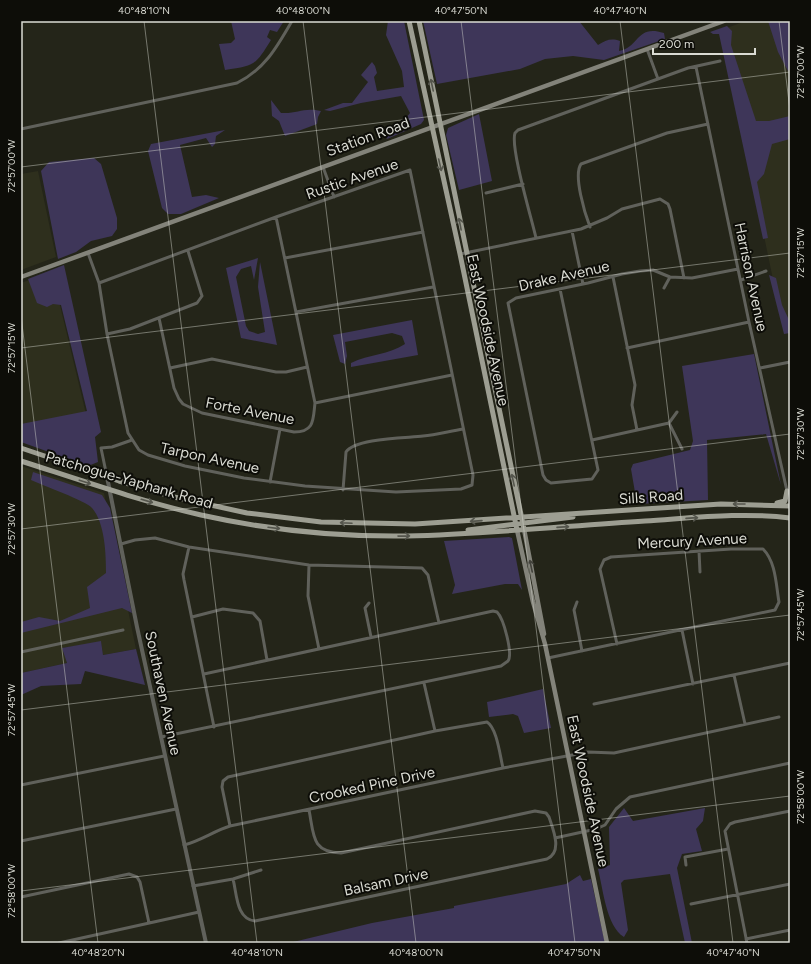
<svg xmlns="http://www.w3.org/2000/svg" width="811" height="964" font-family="Figtree,sans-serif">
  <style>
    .built { fill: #2e2f1d }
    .green { fill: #3e3659 }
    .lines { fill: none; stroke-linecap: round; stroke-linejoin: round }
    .minor { stroke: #60615b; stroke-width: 3 }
    .tertiary { stroke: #60615b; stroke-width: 4 }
    .secondary { stroke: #83837a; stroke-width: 4.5 }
    .primary { stroke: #9d9e92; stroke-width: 5 }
    .oneway { stroke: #55564d }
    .oneway2 { stroke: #42423b }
    .ticks { fill: none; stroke: #dadbd3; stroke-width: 1; stroke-opacity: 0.45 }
    .labels { text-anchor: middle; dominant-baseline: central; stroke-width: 4; stroke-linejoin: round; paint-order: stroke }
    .street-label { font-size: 15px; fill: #dadbd3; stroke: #0d0d08 }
    .neatline { fill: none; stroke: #dadbd3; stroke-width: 1.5 }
    .ticks-label { font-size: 10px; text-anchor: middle; fill: #dadbd3 }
  </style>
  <rect width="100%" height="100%" fill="#242519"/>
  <path class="built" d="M746 21H790V330L784 332 721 30Z
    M38 171 56 257 21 270V174Z
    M52 272 86 414 21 427V283Z
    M21 466 104 493 136 649 103 655 101 642 63 648 67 663 21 673Z"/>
  <path class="green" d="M231 21H284L277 32 270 30 267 37 271 40C255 66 254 66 225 70L219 44 231 43 235 39Z
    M388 21H404L424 120 421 124 387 139 384 134 400 125 410 113 401 96 361 103 330 111 324 110 343 103H352L368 82 361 75 372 62 375 66 377 73 374 77 377 91 404 87 402 71 386 35Z
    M423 21H579L598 45C606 40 611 38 620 41L619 51C640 47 636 24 664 33L665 39 604 60 573 56 545 59 520 69 437 84Z
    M768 21H790V70L788 71 778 52Z
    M727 26 732 31 731 45 756 121H769L790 116V139L772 144 764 174 757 182 768 238 763 239 719 34H713L710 32Z
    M271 100 281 113C298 114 303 107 321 111L318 117 317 124 285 136 279 121 272 116Z
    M479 114 492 181 459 190 446 135 448 128Z
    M225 130 216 136 215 144 212 147 206 138 180 145 192 197 206 195 219 198 181 214H168L162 208 148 151 151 144Z
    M94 158 101 164 117 218V229L112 236 91 241 76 252 58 259 41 171 49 162Z
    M258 258 254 280 251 266 241 269 236 277 246 326 249 331 258 334 265 332 258 287 260 262 277 345 241 338 226 268Z
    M64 265 101 432 95 437 98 462 88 466 21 442V424L87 411 61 305 53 304 47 307 37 303 28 279Z
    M769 275 776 278 782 305 790 322V333L784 334Z
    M412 320 418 355 351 367V363C369 354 389 355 405 344L402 336 392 333 345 342 347 356 345 364 340 362 333 335Z
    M754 354 781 485 766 434 707 440 708 500 637 504 631 469 633 464 690 450 693 441 682 366Z
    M33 472 102 495 110 508 132 613 122 608 21 633V622L39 617 60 621 90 608 87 587 106 573C106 554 105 523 92 508 87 501 41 485 31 480Z
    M509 537 512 538 522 590 518 584H505L452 594 455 585 444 541Z
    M101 641 103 655 136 649 145 685 85 671 81 684 41 686 21 695V673L67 663 62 648Z
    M543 689 551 728 524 733 518 716 513 714 489 717 487 702Z
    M624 808 633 821 705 808 703 821 696 829 702 851 682 854 677 868 692 943H685L670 874 624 880 621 883 628 930 624 937C606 926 603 888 598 869L610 865 609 827Z
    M580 875 583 881 591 879 605 943H289L372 923 454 908V906L566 884Z"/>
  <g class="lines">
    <path class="minor" d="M647 49 658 79
      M696 67 749 322 787 491
      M21 129 237 83C265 69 277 47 292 21
      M323 167 334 197
      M486 193 523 184
      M590 227C585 214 573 175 581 164L667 133 708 124
      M572 231 583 284
      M536 238C532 220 510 147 515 133L518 130 688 68 720 61
      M88 253 99 283 107 334 128 433 139 450 148 455 185 466 244 478 305 486 396 492 461 489 472 485 473 475 410 170 276 217 99 283
      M460 254 581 229 607 218 622 209 660 199 668 204 670 209 684 278
      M285 258 423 232
      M613 277 635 385 632 405 637 430
      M741 280 766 271
      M664 288 670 277
      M560 289 598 470 592 479 551 483 546 480 543 475 508 303 516 298 588 283 622 274 640 271 653 270 670 277 692 278 738 269
      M296 312 433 287
      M159 318 174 388 179 399 183 404 202 413 294 432C315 432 313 419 315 403L276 217
      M107 334 130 329 197 303 202 296 201 293 188 251
      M627 348 749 322
      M170 368 212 359 276 372H286L307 367
      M760 368 790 362
      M315 403 452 375
      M669 423 682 449
      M592 440 669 423 677 412
      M107 477 101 448 112 447 132 440
      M270 482 280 429
      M343 490 346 452C355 438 407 438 423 436 436 435 450 431 463 429
      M121 544 135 540 155 538 189 547 309 565 422 568 428 575 439 623
      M189 547 183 574 184 580 214 727
      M699 551 700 572
      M309 565 308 596 319 649
      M577 602 574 610 582 651
      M369 603 365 608 371 637
      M192 617 223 609 253 613 260 621 267 660
      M682 630 693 684
      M21 652 123 630
      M548 658 775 610 779 602C776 585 776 562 763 549H731L611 557 604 560 600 569 617 644
      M734 675 745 724
      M424 683 435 731
      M594 704 790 663
      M161 737 501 666 508 661C513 654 504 619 497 612L493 611 204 674
      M21 785 164 756
      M230 826 222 787 223 781 228 777 435 731 487 722C497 728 500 756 503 768
      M555 838 596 829 605 825 616 809 630 797 790 763
      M21 841 176 809
      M184 845C200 841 214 831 230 826L503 768 588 752 614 753 779 717
      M686 865 685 857 728 849
      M233 879C237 894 236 919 255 921L547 859C563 852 553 829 549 817L546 813 535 811 341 853C311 852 314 835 309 810
      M193 886 233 879 261 870
      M21 897 129 874 137 877 140 882 149 923
      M691 904 790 884
      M746 939 790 930
      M59 943 199 912
      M747 943 725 831 730 824 735 822 790 811"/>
    <path class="tertiary" d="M107 477 137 627 206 943"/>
    <path class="secondary" d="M21 277 724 21
      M524 529 544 634
      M517 530 533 602 545 644 607 943"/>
    <path class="primary" d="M409 21 460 254 517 530
      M419 21 524 529
      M21 448 119 481 174 497 247 513 321 522 415 524 721 504 790 506
      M21 461C80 480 140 501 201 515 268 530 338 537 407 536 486 534 566 526 645 521 693 518 742 512 790 518
      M777 503 785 501 787 491
      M468 530 573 517"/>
  </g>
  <defs><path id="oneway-shaft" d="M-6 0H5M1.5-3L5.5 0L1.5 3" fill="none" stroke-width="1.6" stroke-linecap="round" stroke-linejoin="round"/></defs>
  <g class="oneway">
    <use href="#oneway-shaft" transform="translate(432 85) rotate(-102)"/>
    <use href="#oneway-shaft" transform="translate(440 165) rotate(77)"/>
    <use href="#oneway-shaft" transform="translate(460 224) rotate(-101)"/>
    <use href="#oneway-shaft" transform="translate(513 480) rotate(-102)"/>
    <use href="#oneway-shaft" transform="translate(85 482) rotate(18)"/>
    <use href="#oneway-shaft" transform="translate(147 501) rotate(16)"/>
    <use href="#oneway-shaft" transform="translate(739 504) rotate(180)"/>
    <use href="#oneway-shaft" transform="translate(692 518) rotate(-4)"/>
    <use href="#oneway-shaft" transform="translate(476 521) rotate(176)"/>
    <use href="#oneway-shaft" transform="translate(346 523) rotate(-177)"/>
    <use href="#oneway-shaft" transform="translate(563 527) rotate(-4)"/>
    <use href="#oneway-shaft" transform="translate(274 528) rotate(7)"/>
    <use href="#oneway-shaft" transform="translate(404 536) rotate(-1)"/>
  </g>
  <use class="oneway2" href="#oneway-shaft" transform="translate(531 566) rotate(-102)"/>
  <path class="ticks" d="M144 21 257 943M303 21 416 943M461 21 575 943M620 21 733 943M779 21 790 110M21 167 790 72M21 316 98 943M21 348 790 253M21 529 790 434M21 710 790 615M21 891 790 796"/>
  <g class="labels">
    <g class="street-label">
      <text transform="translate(368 137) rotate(-20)">Station Road</text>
      <text transform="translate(352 179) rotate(-19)">Rustic Avenue</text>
      <text transform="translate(564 276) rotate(-13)">Drake Avenue</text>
      <text transform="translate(751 277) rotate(78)">Harrison Avenue</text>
      <text transform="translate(488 330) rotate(78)">East Woodside Avenue</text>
      <text transform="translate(250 411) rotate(11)">Forte Avenue</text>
      <text transform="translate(210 458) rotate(12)">Tarpon Avenue</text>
      <text transform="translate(129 480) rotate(16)">Patchogue-Yaphank Road</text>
      <text transform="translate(651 497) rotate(-4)">Sills Road</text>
      <text transform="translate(692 541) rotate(-3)">Mercury Avenue</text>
      <text transform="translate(163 693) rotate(78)">Southaven Avenue</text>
      <text transform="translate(372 785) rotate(-12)">Crooked Pine Drive</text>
      <text transform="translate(588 791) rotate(78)">East Woodside Avenue</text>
      <text transform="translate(386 882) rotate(-12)">Balsam Drive</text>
    </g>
  </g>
  <rect width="811" height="964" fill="none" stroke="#0d0d08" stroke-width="44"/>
  <path d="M653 48v6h102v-6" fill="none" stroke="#dadbd3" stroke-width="2"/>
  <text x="659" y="48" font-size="12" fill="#dadbd3" stroke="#0d0d08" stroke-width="3" paint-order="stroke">200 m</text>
  <rect x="22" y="22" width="767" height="920" class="neatline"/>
  <g class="ticks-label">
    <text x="144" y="14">40°48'10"N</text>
    <text x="303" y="14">40°48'00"N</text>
    <text x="461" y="14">40°47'50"N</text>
    <text x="620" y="14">40°47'40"N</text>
    <text transform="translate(800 72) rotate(-90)" y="4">72°57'00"W</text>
    <text transform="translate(11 166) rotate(-90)" y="4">72°57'00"W</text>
    <text transform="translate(800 253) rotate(-90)" y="4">72°57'15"W</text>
    <text transform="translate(11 348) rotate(-90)" y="4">72°57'15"W</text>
    <text transform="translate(800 434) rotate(-90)" y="4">72°57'30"W</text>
    <text transform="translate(11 529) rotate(-90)" y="4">72°57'30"W</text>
    <text transform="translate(800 615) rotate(-90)" y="4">72°57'45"W</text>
    <text transform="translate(11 710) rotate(-90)" y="4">72°57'45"W</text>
    <text transform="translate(800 797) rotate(-90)" y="4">72°58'00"W</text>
    <text transform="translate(11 891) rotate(-90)" y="4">72°58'00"W</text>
    <text x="98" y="956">40°48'20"N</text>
    <text x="257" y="956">40°48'10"N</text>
    <text x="416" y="956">40°48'00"N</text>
    <text x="574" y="956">40°47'50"N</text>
    <text x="733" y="956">40°47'40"N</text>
  </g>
</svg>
